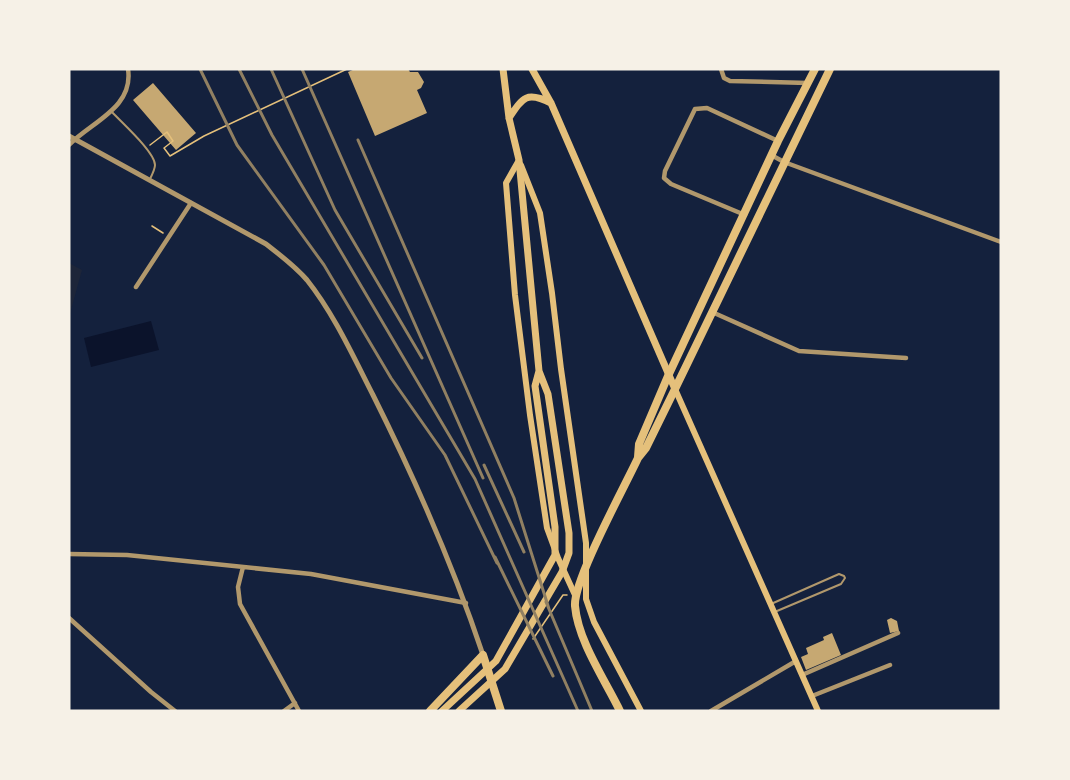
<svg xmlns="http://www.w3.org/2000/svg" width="1070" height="780" font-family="Roboto,sans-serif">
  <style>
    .green { fill: #1d2539 }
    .water { fill: #0b132b }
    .building { fill: #c6a872 }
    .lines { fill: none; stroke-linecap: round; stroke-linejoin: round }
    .path { stroke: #e5c07b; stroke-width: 1.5 }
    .service { stroke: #b1986c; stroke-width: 2 }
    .minor { stroke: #b1986c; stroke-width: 4.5 }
    .tertiary { stroke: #b1986c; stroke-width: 5 }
    .secondary { stroke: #e5c07b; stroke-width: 6 }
    .primary { stroke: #e5c07b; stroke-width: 7 }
    .trunk { stroke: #e5c07b; stroke-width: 8 }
    .rail { stroke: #918062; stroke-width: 3 }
  </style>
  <rect width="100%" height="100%" fill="#14213d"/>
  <path class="green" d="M69 263 82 270 69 317Z"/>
  <path class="water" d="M151 321 159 350 91 367 84 338Z"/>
  <path class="building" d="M355 69H408L410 72H418L424 82 421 88 417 90 427 113 375 136 348 72Z
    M153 83 196 133 176 150 133 100Z
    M891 618 897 621 899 631 890 633 887 620Z
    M832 633 841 655 806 670 801 657 808 654 806 648 824 640 823 637Z"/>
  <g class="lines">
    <path class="path" d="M150 145 167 132 173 141 164 148 170 156 204 136 347 69
      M152 226 163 233
      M533 639 563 595H567"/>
    <path class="service" d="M112 112C121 122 155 152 155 165 155 169 152 175 150 179
      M771 604 839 574 844 576 845 578 841 584 777 611"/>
    <path class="minor" d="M721 69 724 78 730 81 808 83
      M69 145C91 122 134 108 128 69
      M773 156 784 162 1001 242
      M745 215 671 184 664 178 665 171 695 109 707 108 778 141
      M136 287 191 203
      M712 312 799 351 906 358
      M69 554 127 555 311 574 466 603
      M243 567 238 587 240 604 299 711
      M69 618 151 692 175 711
      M802 675 898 633
      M812 696 890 665
      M284 711 295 703
      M711 711 796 661"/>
    <path class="tertiary" d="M69 136 266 244C280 255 295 266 307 280 334 314 353 356 373 395 415 479 453 565 483 655"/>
    <path class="secondary" d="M519 160 506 183 515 295 530 415 547 528 558 558 575 595
      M521 165 540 213 552 293 561 369 586 543V599L594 622 641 711
      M675 389 818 711"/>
    <path class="primary" d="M532 69 551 103 675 389
      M509 118C523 97 527 91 551 103
      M442 711 496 661 555 555V527L535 386 539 371
      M459 711 505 669 562 572 569 553V533L548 394 539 371 519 160 509 118 503 69"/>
    <path class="trunk" d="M638 457 639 444 668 376 778 141 815 69
      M430 711 483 655 501 711
      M620 711C605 680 578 641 575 606 573 581 625 486 638 458L646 448 675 389 830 69"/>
    <path class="rail" d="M200 69 237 145 324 265 391 378 445 455 497 563
      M239 69 272 135 475 479 578 711
      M271 69 335 210 422 358
      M302 69 483 478
      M358 140 514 498 549 609
      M484 465 524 552
      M495 557 553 676
      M546 602 592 711"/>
  </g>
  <rect width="1070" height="780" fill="none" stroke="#f6f1e7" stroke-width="141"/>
</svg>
